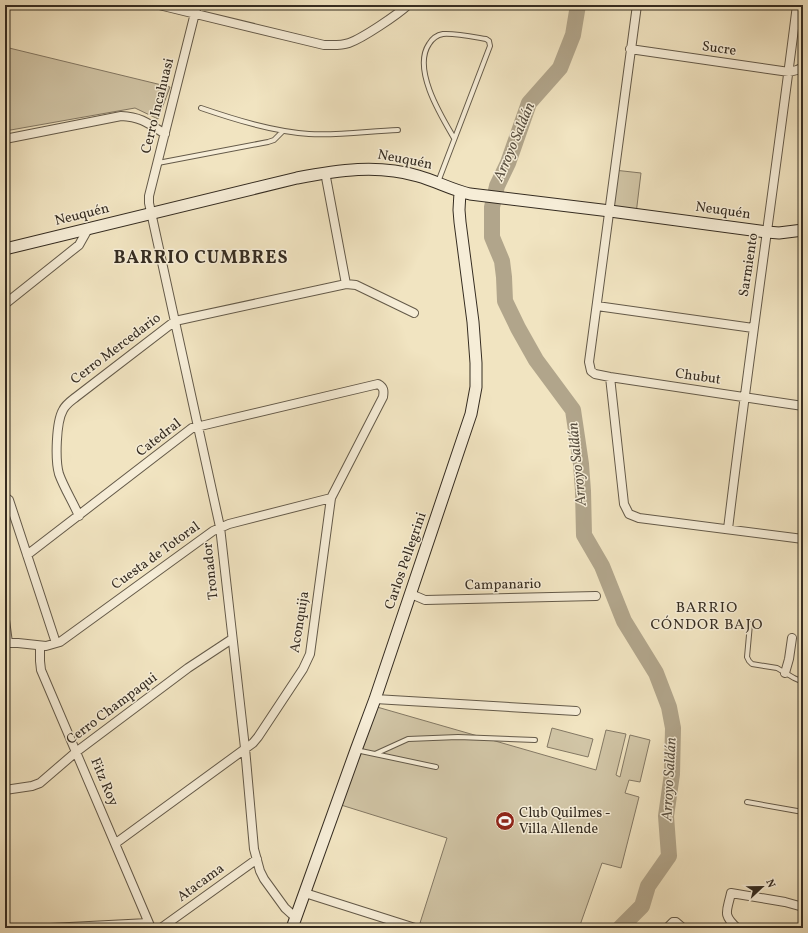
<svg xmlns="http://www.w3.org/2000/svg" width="808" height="933" font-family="Vollkorn,serif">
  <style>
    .green { fill: #d1c5a6; stroke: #837864 }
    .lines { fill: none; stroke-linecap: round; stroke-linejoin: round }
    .river { stroke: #b1a58b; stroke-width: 16 }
    .service-casing { stroke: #645a49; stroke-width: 6 }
    .minor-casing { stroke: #645a49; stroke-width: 10 }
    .secondary-casing { stroke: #352c21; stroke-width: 13 }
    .service { stroke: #f6edd7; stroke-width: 4 }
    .minor { stroke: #f6edd7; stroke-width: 8 }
    .secondary { stroke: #f6edd7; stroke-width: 11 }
    .labels { text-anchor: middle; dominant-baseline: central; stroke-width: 3; stroke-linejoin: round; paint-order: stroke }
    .street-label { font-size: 14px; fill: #352c21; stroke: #f6edd7 }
    .poi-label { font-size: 14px; fill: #352c21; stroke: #f6edd7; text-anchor: start }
    .water-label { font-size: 15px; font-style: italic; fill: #5a5041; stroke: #f6edd7 }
    .neighbourhood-label { font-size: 15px; letter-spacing: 1px; fill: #352c21; stroke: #f6edd7 }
    .district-label { font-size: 18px; font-weight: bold; letter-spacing: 1px; fill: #352c21; stroke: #f6edd7 }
  </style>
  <rect width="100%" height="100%" fill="#f1e4c1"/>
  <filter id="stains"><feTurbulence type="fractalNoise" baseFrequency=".005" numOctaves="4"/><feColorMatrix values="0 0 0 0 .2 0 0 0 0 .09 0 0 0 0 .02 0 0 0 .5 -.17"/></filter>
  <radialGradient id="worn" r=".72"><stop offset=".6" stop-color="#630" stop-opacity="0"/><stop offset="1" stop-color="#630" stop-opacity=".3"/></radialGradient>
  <path class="green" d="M5 47 170 87 158 119 135 108 5 131Z
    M614 170 641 173 636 214 610 211Z
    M377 707 596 770 606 730 626 734 616 775 620 777 630 735 650 740 640 782 629 780 625 793 639 797 621 868 602 863 579 928H442L420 923 447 838 341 805Z
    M552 728 593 739 588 757 547 747Z"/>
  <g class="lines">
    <path class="river" d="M578 5 573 35 560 68 529 103 508 163 497 186 492 207V237L502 261 504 277 505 301 518 328 536 360 573 410 581 464 583 491 584 535 602 566 624 621 656 673 669 707 673 728 672 774 666 816 669 856 648 886 642 906 620 928"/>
    <g class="service-casing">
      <path id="service" d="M201 108C236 120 272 131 309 134 337 136 370 131 398 130
        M158 163 268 142 274 140 283 131
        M438 182 490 46 489 41 486 39C474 37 455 33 443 34 437 35 432 39 429 44 412 69 441 116 454 138
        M750 624 747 657 749 661 752 664 777 668 794 678 803 682
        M356 750 436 767
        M375 754 408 739 458 737 535 740
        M747 802 803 812"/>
    </g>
    <g class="minor-casing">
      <path id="minor" d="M159 5 324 45C332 45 340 46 349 43 363 38 397 15 408 5
        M197 5 149 196V203L220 527 245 748 254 849 260 871 264 879 285 908 296 918
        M637 5 589 362 591 371 595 374 610 377 803 406
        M630 49 789 72 797 70 803 67
        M5 139 121 116C141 117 148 123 165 134
        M325 172 346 284
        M5 304 79 245 88 229
        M597 306 753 328
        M610 377 624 504 629 514 639 518 803 539
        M5 497 9 500 56 643
        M79 516C73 502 64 488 59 474 55 460 56 422 63 410 66 404 71 401 76 397L175 321 346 284 356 285 414 313
        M728 529C749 354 775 180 797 5
        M27 555 192 428 378 384C384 387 384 391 383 397L331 498 310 654 303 669 258 737 253 743 116 843
        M411 594 425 600 596 596
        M5 620 8 643
        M5 643H18L46 646 60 642 213 531 229 524 331 498
        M40 646V661L41 670 151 928
        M785 673 789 659 792 638
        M375 699 576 711
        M5 790 32 786 40 783 76 752 188 668 232 639
        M305 893 415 928
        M50 928 148 923
        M161 928 257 859
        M667 928 673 922H676L683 928
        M737 928C722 914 727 912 731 893L785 902 803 907"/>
    </g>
    <g class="secondary-casing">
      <path id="secondary" d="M5 249 297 178C338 170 378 164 418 176 436 181 452 190 470 194L610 211 767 232 779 233 803 230
        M292 928 356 750 375 699 471 414 476 387V363L473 322 460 222 459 210 460 192"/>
    </g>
    <use href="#service" class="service"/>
    <use href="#minor" class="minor"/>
    <use href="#secondary" class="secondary"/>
  </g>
  <defs>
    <g id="stadium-disc" transform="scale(1)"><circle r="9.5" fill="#8f2418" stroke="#f6edd7"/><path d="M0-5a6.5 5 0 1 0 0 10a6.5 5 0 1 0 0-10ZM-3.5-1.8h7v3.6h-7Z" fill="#fff"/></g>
  </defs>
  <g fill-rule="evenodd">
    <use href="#stadium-disc" x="505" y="821"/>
  </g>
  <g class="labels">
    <g class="street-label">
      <text transform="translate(719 49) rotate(8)">Sucre</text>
      <text transform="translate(158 106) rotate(-76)">Cerro Incahuasi</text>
      <text transform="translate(405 160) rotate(11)">Neuquén</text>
      <text transform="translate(723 211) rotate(8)">Neuquén</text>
      <text transform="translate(82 215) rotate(-14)">Neuquén</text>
      <text transform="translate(749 265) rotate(-81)">Sarmiento</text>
      <text transform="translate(116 349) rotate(-37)">Cerro Mercedario</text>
      <text transform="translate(698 377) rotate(8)">Chubut</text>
      <text transform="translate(159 438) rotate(-38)">Catedral</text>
      <text transform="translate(156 556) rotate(-36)">Cuesta de Totoral</text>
      <text transform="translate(406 561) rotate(-71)">Carlos Pellegrini</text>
      <text transform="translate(211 571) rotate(-96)">Tronador</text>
      <text transform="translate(503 585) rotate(-1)">Campanario</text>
      <text transform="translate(300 622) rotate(-81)">Aconquija</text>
      <text transform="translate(112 709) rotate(-37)">Cerro Champaqui</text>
      <text transform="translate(104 782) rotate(67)">Fitz Roy</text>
      <text transform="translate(201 883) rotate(-36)">Atacama</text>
    </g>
    <g class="poi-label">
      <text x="519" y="813">Club Quilmes -<tspan x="519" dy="16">Villa Allende</tspan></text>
    </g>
    <g class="water-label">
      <text transform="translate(515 142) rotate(-67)">Arroyo Saldán</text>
      <text transform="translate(578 464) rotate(-96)">Arroyo Saldán</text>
      <text transform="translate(670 779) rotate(-87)">Arroyo Saldán</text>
    </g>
    <g class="neighbourhood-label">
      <text x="707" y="608">BARRIO<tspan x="707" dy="17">CÓNDOR BAJO</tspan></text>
    </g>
    <g class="district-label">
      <text x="201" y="258">BARRIO CUMBRES</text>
    </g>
  </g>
  <rect width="808" height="933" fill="none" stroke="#f1e4c1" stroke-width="20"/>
  <rect x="6" y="6" width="796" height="921" fill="none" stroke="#352c21" stroke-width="2"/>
  <rect x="10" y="10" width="788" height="913" fill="none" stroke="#352c21"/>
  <g transform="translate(762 887) rotate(68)" stroke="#f6edd7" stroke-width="3" paint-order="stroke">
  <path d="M0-3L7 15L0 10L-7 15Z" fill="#352c21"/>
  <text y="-6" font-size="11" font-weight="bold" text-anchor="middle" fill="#352c21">N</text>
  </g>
  <rect width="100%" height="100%" filter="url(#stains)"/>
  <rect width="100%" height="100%" fill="url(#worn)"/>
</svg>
